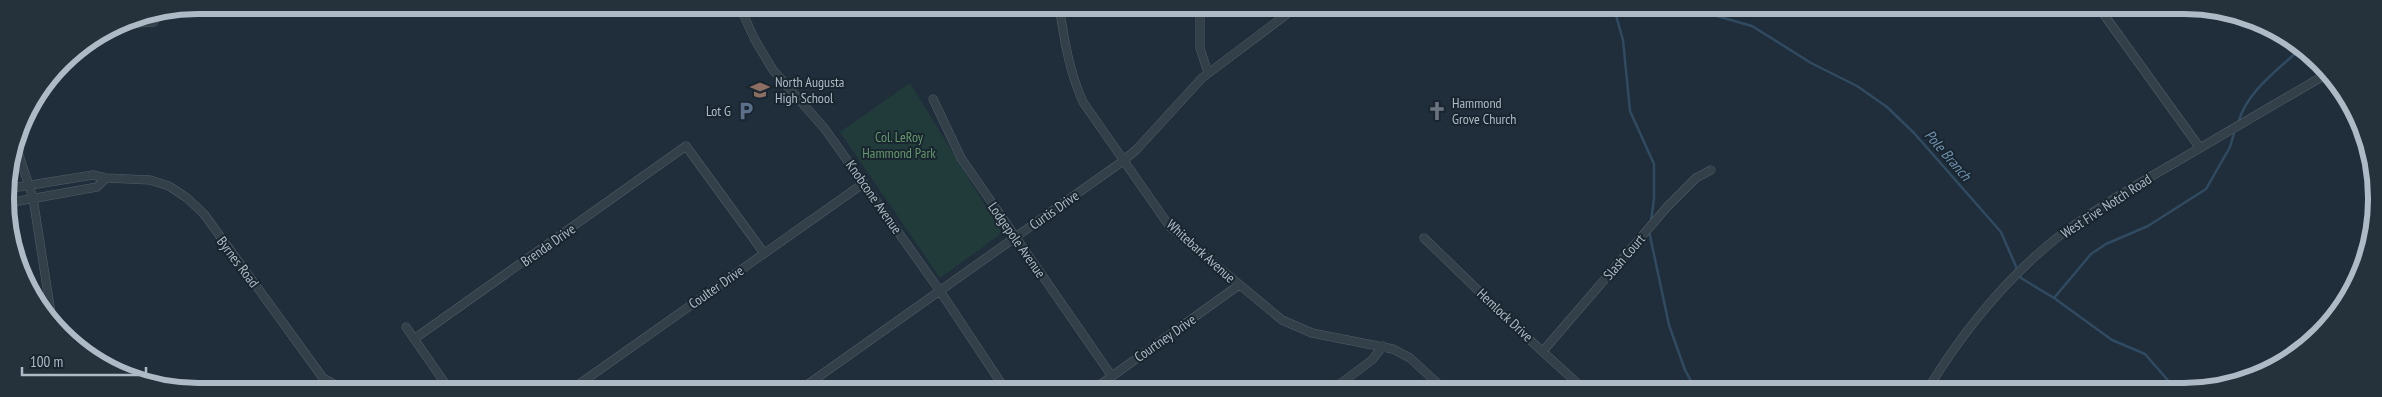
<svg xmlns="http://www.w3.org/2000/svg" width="2382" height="397" font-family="'PT Sans Narrow',sans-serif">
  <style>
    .green { fill: #213b3b }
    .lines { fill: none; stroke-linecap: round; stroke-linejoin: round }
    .stream { stroke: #304b61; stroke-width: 2.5 }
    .minor-casing { stroke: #515e68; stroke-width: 9 }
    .minor { stroke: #33404a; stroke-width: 8 }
    .labels { text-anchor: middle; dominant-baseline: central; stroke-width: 4; stroke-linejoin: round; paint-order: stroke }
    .poi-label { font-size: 14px; fill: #aebbc7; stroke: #19252f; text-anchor: start }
    .park-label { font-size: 14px; fill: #649969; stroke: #19252f }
    .street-label { font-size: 14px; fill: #aebbc7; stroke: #19252f }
    .water-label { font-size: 15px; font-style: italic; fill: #6c90ad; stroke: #19252f }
    .rim { fill: none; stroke: #aebbc7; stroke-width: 6 }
  </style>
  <rect width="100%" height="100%" fill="#1f2e3a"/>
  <path class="green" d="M910 83 1002 233 940 278 840 132Z"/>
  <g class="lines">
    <path class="stream" d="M1613 5 1623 40 1630 111 1654 164V199L1651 221
      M1650 5 1677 12 1706 13 1752 26 1811 63 1857 86 1887 107 1914 133 2001 232 2021 278 2054 298 2112 340 2145 354 2178 392
      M2238 123C2247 91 2277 71 2300 49
      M1649 231 1669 325 1685 370 1697 392
      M2054 298 2091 254 2106 244 2148 226 2206 189 2230 147 2235 130"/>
    <g class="minor-casing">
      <path id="minor" d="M739 5 755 40 773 70 825 129 940 291 1007 392
        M1059 5C1064 39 1069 71 1083 102L1170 227 1282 320 1312 333 1393 349 1410 358 1447 392
        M1200 5V48L1208 73
        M2097 5 2200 148
        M118 24 154 22
        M933 99 961 158 1111 375
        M16 146 33 198 53 326
        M6 189 93 175 106 178 150 180 169 186 187 198 204 214 323 378 334 384 361 392
        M8 203 97 187 106 178
        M1424 238 1520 331 1587 392
        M406 327 451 392
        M414 339 686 146 764 253
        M1543 351 1667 207 1696 178 1711 170
        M315 392 328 382
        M568 392 864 183
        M797 392 1123 161 1137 149 1202 78 1295 8
        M1090 392 1239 285
        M1329 392 1372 360 1383 346
        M1815 392 1841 387 1871 392
        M1926 392C1961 334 2005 279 2058 237 2095 209 2136 185 2176 162 2227 132 2278 102 2330 72"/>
    </g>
    <use href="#minor" class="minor"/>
  </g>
  <defs>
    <g id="school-bare" transform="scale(1.5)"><path d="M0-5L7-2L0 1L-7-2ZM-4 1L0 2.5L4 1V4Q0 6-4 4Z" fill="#8d6e63" stroke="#19252f" stroke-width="2.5" paint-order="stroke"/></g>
    <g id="parking-bare" transform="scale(1.5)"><path d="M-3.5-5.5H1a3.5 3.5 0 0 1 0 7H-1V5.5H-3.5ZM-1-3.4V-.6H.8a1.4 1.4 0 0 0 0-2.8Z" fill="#5c6f8a" stroke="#19252f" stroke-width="2.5" paint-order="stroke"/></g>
    <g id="church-bare" transform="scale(1.5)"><path d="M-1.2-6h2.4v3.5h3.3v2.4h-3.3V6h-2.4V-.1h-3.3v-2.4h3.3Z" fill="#6b7280" stroke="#19252f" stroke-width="2.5" paint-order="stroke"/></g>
  </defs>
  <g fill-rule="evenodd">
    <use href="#school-bare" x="760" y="90"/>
    <use href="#parking-bare" x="746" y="111"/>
    <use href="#church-bare" x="1437" y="111"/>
  </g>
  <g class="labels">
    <g class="poi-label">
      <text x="775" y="82">North Augusta<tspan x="775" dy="16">High School</tspan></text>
      <text x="1452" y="103">Hammond<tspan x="1452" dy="16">Grove Church</tspan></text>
      <text x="731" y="111" text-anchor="end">Lot G</text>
    </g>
    <g class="park-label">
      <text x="899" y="137">Col. LeRoy<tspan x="899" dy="16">Hammond Park</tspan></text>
    </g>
    <g class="street-label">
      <text transform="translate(874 197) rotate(55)">Knobcone Avenue</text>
      <text transform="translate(2106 206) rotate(-33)">West Five Notch Road</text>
      <text transform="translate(1054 210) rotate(-35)">Curtis Drive</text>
      <text transform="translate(1017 240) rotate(55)">Lodgepole Avenue</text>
      <text transform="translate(548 245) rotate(-35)">Brenda Drive</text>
      <text transform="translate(1201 251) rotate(42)">Whitebark Avenue</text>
      <text transform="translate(1624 257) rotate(-49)">Slash Court</text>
      <text transform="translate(238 262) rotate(53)">Byrnes Road</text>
      <text transform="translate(716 287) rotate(-35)">Coulter Drive</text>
      <text transform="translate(1505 315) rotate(43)">Hemlock Drive</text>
      <text transform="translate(1165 338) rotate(-35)">Courtney Drive</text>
    </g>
    <g class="water-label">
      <text transform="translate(1948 155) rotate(49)">Pole Branch</text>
    </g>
  </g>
  <path d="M0 0H2382V397H0ZM198 14H2184A184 184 0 0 1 2368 198V199A184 184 0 0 1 2184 383H198A184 184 0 0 1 14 199V198A184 184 0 0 1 198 14Z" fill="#25313b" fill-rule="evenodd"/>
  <path class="rim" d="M198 14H2184A184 184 0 0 1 2368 198V199A184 184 0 0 1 2184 383H198A184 184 0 0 1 14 199V198A184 184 0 0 1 198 14Z"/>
  <path d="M22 367v8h124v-8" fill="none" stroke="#aebbc7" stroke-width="2.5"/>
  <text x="30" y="367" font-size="15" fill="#aebbc7" stroke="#19252f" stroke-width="4" paint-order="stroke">100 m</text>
</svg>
